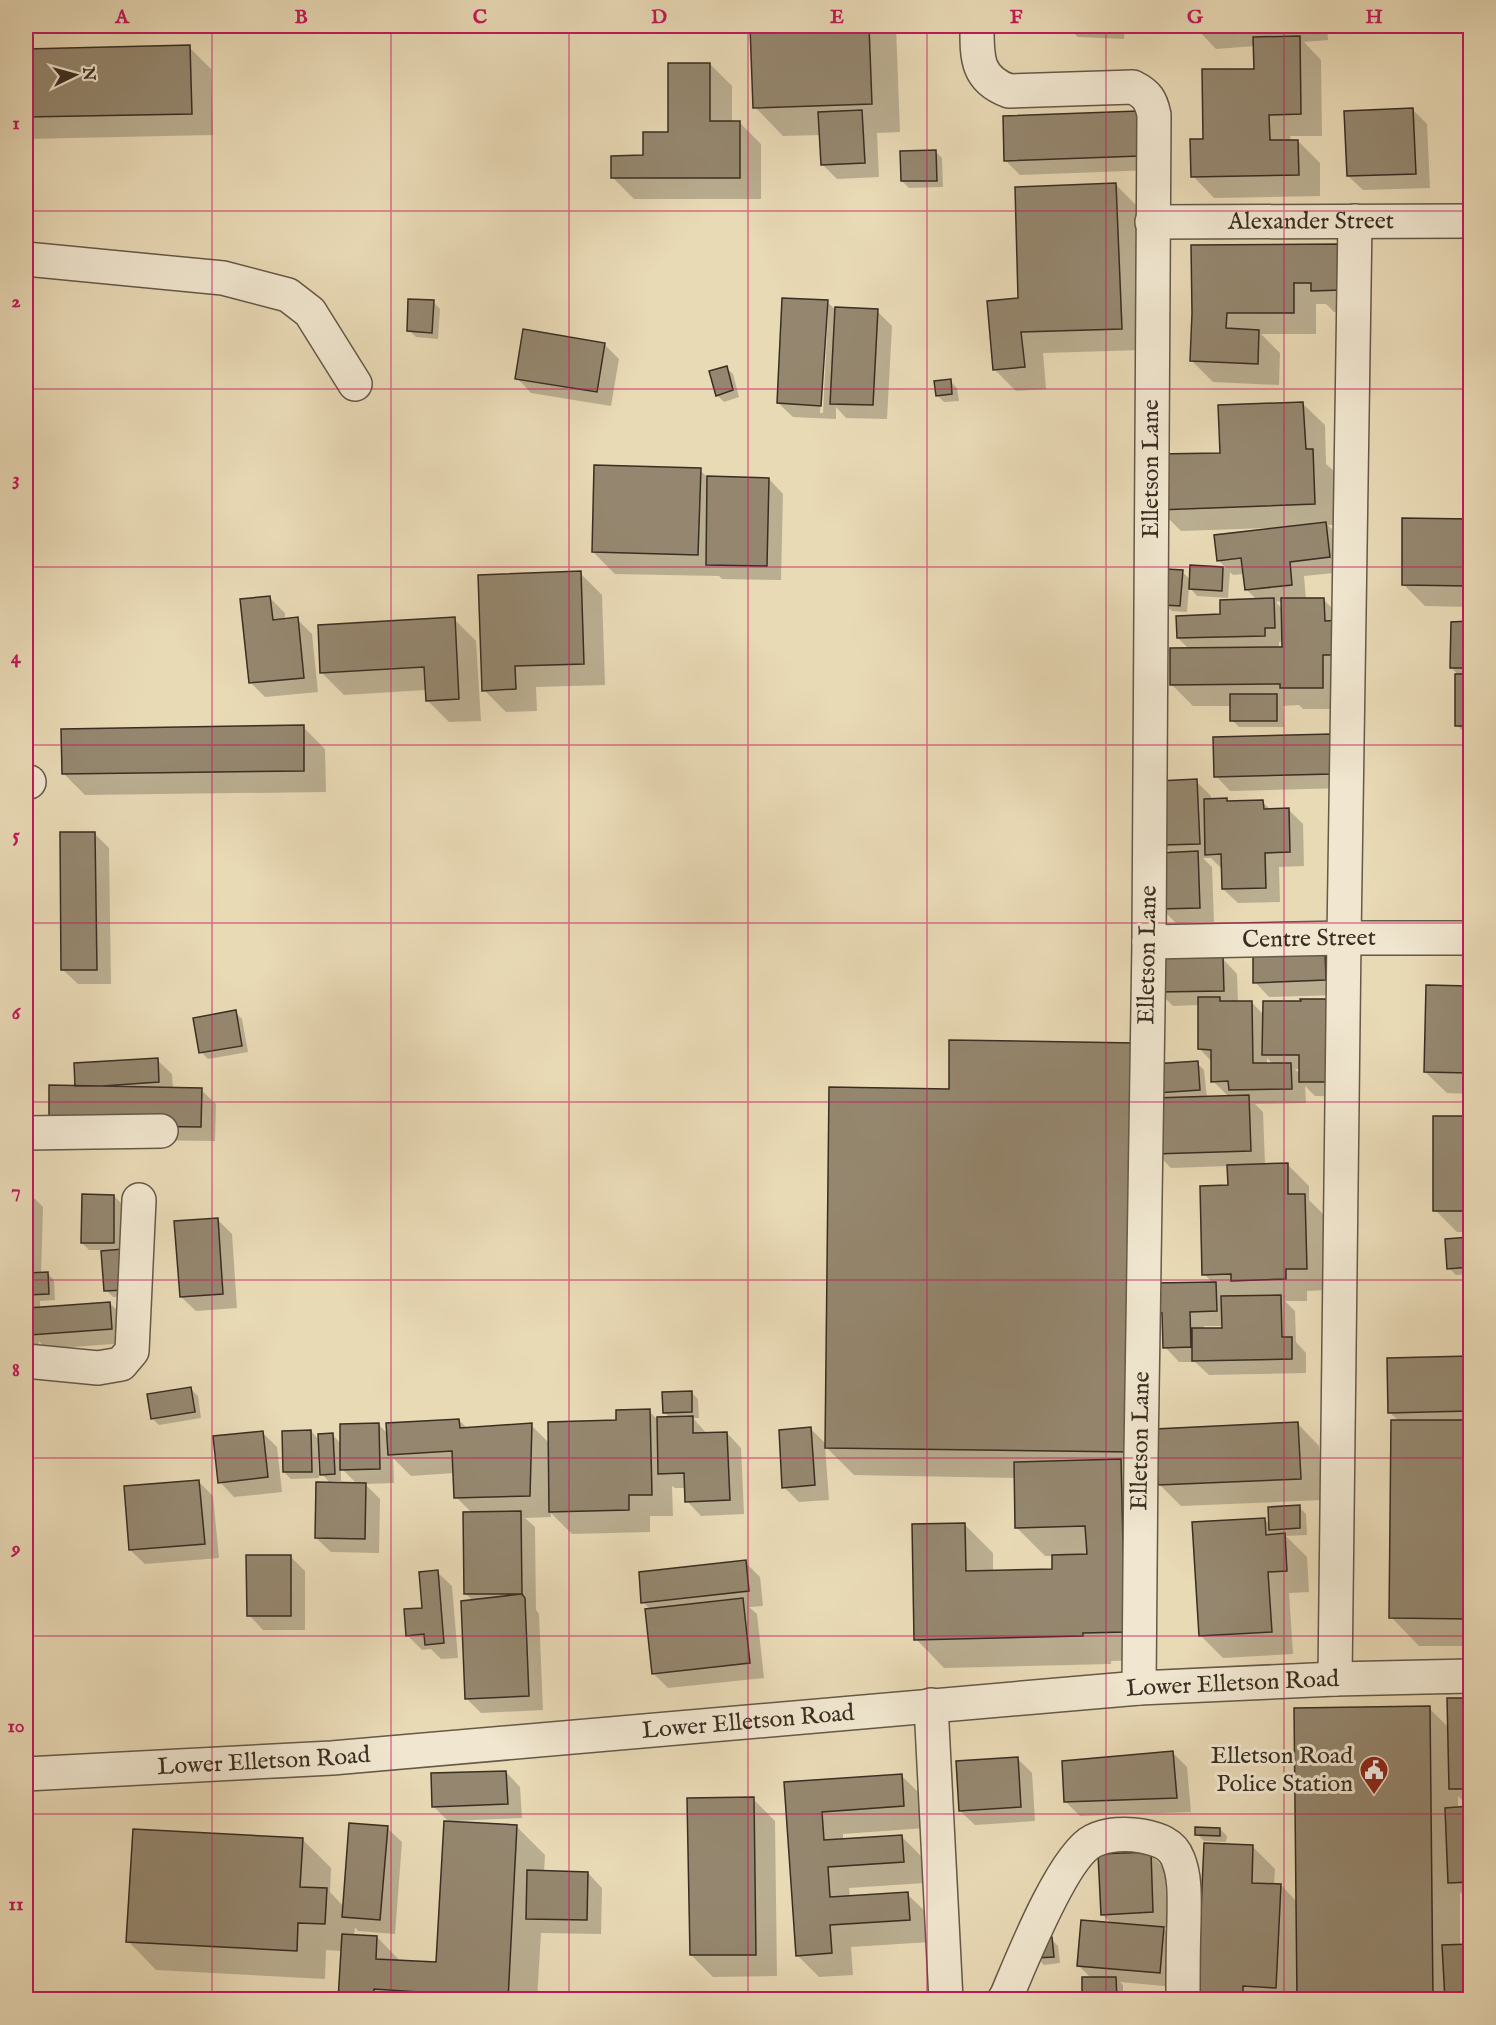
<svg xmlns="http://www.w3.org/2000/svg" width="1496" height="2025" font-family="'IM FELL English',serif">
  <style>
    .shadow { fill: #0003; fill-rule: evenodd }
    .building { fill: #95876f; stroke: #392e22; stroke-width: 1.5 }
    .lines { fill: none; stroke-linecap: round; stroke-linejoin: round }
    .minor-casing { stroke: #655947; stroke-width: 36 }
    .minor { stroke: #f1e7d0; stroke-width: 33 }
    .grid { fill: none; stroke: #c2185b; stroke-width: 1.5; stroke-opacity: 0.55 }
    .labels { text-anchor: middle; dominant-baseline: central; stroke-width: 6; stroke-linejoin: round; paint-order: stroke }
    .street-label { font-size: 24px; fill: #392e22; stroke: #f1e7d0 }
    .poi-label { font-size: 24px; fill: #392e22; stroke: #f1e7d0; text-anchor: end }
    .neatline { fill: none; stroke: #c2185b; stroke-width: 2 }
    .grid-label { font-size: 20px; text-anchor: middle; font-weight: bold; fill: #c2185b }
  </style>
  <rect width="100%" height="100%" fill="#e9dab6"/>
  <filter id="stains"><feTurbulence type="fractalNoise" baseFrequency=".00333" numOctaves="4"/><feColorMatrix values="0 0 0 0 .2 0 0 0 0 .09 0 0 0 0 .02 0 0 0 .5 -.17"/></filter>
  <radialGradient id="worn" r=".72"><stop offset=".6" stop-color="#630" stop-opacity="0"/><stop offset="1" stop-color="#630" stop-opacity=".3"/></radialGradient>
  <path class="shadow" d="M572 26H609V28Z
    M752 26H896L900 132 877 133 879 177 837 179 822 164 821 135 783 136 755 107Z
    M1066 26H1125L1124 39 1078 37Z
    M1194 26H1327L1328 40 1304 42 1321 60 1322 136H1290L1291 141H1298L1320 163V196L1214 198 1193 176 1205 140 1255 70V46L1216 49Z
    M189 47 211 69 213 135 26 139V51Z
    M710 64 732 86V122H739L761 144V199H634L612 177 645 157 670 134Z
    M1413 110 1427 124 1430 188 1363 190 1348 176Z
    M1152 127 1154 170 1020 175 1005 160Z
    M935 151 942 158 943 187 909 188 902 181Z
    M1116 185 1138 207 1143 350 1043 353 1046 389 1016 391 994 369 1020 299Z
    M1341 246 1364 312H1334L1326 304H1316V334H1261L1280 353 1279 385 1213 382 1191 360 1194 313Z
    M433 302 440 309 438 339 416 337 409 330Z
    M827 302 837 311H877L892 326 887 419 846 418 836 407V419L793 417 778 403ZM825 313H828L823 413H820Z
    M604 344 619 359 611 406 531 393 517 378Z
    M726 368 733 374 739 397 724 402 717 395Z
    M950 381 957 388 959 401 944 402 937 395Z
    M1303 404 1325 425 1326 464 1335 472 1336 525H1328L1340 538 1344 572 1304 576 1306 600H1324L1346 622 1344 709H1303L1299 705 1283 706 1284 727H1239L1232 720V706H1193L1172 685 1190 650 1178 638 1257 600 1246 589 1244 574 1233 575 1230 572 1228 598 1197 596 1189 587 1187 612 1172 611 1165 605 1182 572 1191 580 1192 566 1226 568 1218 560 1269 530V528L1181 531 1159 509 1221 454ZM1283 601V610L1276 602ZM1279 642H1284V649H1279Z
    M700 470 708 478 769 479 783 494 781 580 722 579 719 576 615 574 593 552Z
    M1404 520 1470 521V607L1425 606 1403 584Z
    M580 573 602 595 605 685 536 687 537 711 506 712 484 690Z
    M270 598 285 613V620L297 619 312 634 318 692 265 697 251 683Z
    M454 619 476 641 481 721 449 722 427 700 426 690 344 695 322 673Z
    M1452 623H1470V739L1457 725 1459 676 1451 667Z
    M303 727 325 749 326 792 85 795 63 773Z
    M1331 736 1346 788 1230 791 1216 776Z
    M1196 781 1211 796V800H1226L1229 803 1262 802 1271 810 1288 809 1303 824 1304 866 1279 867 1280 902 1238 903 1223 889 1222 869 1211 858H1203L1212 867 1214 922 1176 923 1162 909 1172 854 1163 845Z
    M94 833 109 848 111 984H78L63 970Z
    M1324 952 1339 967 1340 995 1269 997 1255 982Z
    M1223 959 1237 974 1238 1003H1252L1348 1097 1315 1096 1305 1086 1306 1103 1255 1104 1263 1112 1265 1165 1287 1164 1309 1186V1200L1326 1217 1328 1290 1307 1291V1301H1285L1295 1311 1296 1342 1306 1353V1373L1209 1375 1195 1362H1179L1165 1347 1163 1313H1161L1159 1430 1298 1424 1319 1446 1322 1500 1181 1506 1159 1484V1479H1138L1153 1660 1111 1661V1664L944 1668 916 1639 964 1524 993 1553V1572L1053 1571V1556H1045L1017 1528 1016 1478 854 1475 825 1446 829 1500 799 1502 784 1487 811 1429 826 1444 950 1091 1156 1066 1197 1063 1204 1070 1207 1098 1229 1097 1213 1081 1212 1062 1200 1049 1199 1005 1173 1006 1158 991ZM1267 1058 1274 1065H1267ZM1295 1069H1301V1075ZM1163 1160 1171 1168 1229 1166V1187L1204 1274 1213 1283 1161 1285ZM1204 1326H1223V1329L1204 1330Z
    M1427 986 1470 987V1094L1447 1093 1425 1072Z
    M235 1012 242 1019 248 1052 208 1059 201 1052Z
    M157 1060 172 1074 173 1089 201 1090 216 1104 215 1141 65 1139 77 1087Z
    M1434 1117H1470V1232H1457L1435 1210Z
    M26 1190 43 1207 41 1274 47 1273 54 1280 55 1300 40 1301V1308L110 1303 124 1318 126 1343 46 1349 39 1341 38 1367H26Z
    M114 1196 121 1203 120 1251 132 1296 113 1297 106 1290 103 1250H89L82 1243Z
    M217 1219 232 1234 237 1308 196 1311 181 1297Z
    M1470 1238V1274L1456 1275 1449 1268 1446 1240Z
    M1470 1358V1646H1419L1391 1617 1399 1421 1389 1412V1360Z
    M191 1389 198 1396 201 1418 159 1425 152 1418Z
    M691 1392 698 1399 699 1418H693L707 1434 727 1433 741 1448 744 1514 701 1516 687 1501 686 1488H675L672 1486 673 1516H650V1532L572 1534 551 1513V1517L525 1518 535 1527 536 1610 539 1614 543 1710 481 1713 467 1699 473 1601 466 1594 472 1513 456 1497 454 1473 411 1476 393 1458 394 1483 365 1484 380 1499 379 1553 331 1552 316 1538 357 1484 341 1468V1481H331V1484L322 1474 321 1459H318L319 1478 291 1479 284 1472 311 1431 320 1441 332 1434 341 1444 378 1424 388 1434 459 1420 468 1429 531 1425 549 1443 649 1411 656 1418H670L664 1412Z
    M262 1432 277 1447 282 1492 234 1497 220 1482Z
    M199 1482 213 1496 219 1558 145 1564 130 1550Z
    M1299 1507 1306 1514 1307 1535 1286 1536 1307 1557 1309 1592 1289 1593 1293 1654 1223 1658 1201 1636 1265 1520 1270 1525Z
    M290 1556 305 1571V1630H263L249 1615Z
    M745 1562 760 1577 763 1606 749 1607 757 1614 764 1678 668 1688 654 1674 651 1610 643 1602Z
    M437 1572 452 1586 458 1658 441 1659 431 1649 422 1650 407 1635 424 1610Z
    M1470 1699V1897H1465L1460 1892V1946L1470 1945V2000H1198L1253 1847 1275 1869 1274 1885H1281L1297 1902 1429 1708 1449 1728V1700ZM1458 1796 1470 1808H1458Z
    M1173 1753 1187 1767 1191 1812 1080 1816 1065 1801Z
    M1017 1758 1032 1773 1035 1821 975 1825 960 1811Z
    M506 1772 520 1787 522 1818 451 1821V1823L517 1827 545 1855 544 1872 588 1873 602 1888 601 1934 541 1933 537 2000H339L342 1951 326 1950 325 1979 156 1970 128 1941 303 1840 331 1868 330 1892 344 1907 387 1828 402 1842 395 1934 358 1931 355 1927 354 1936 377 1937 401 1962 438 1964 450 1823 433 1806Z
    M901 1775 923 1797 925 1828 843 1834V1840L901 1836 923 1858 925 1883 849 1888 850 1897 907 1894 929 1915 931 1942 851 1947 853 1975 819 1977 797 1955 785 1784Z
    M753 1799 775 1821 777 1976 713 1977 691 1955Z
    M1220 1829 1227 1836 1226 1842 1204 1841 1197 1834Z
    M1150 1854 1165 1869 1167 1927H1162L1178 1943 1175 1987 1120 1982 1123 1985V2000H1083L1091 1978 1078 1965 1112 1924 1102 1914Z
    M1051 1939 1058 1946 1060 1963 1044 1965 1037 1958Z"/>
  <path class="building" d="M750 26H869L872 104 753 108Z
    M1300 36 1301 114 1269 115 1270 140H1298L1299 175 1191 177 1190 139H1203L1202 69H1254L1253 37Z
    M190 45 192 114 26 117V49Z
    M668 63H710V121H740V178H611V156L643 155V132H668Z
    M1413 108 1416 174 1347 176 1344 111Z
    M862 110 865 163 821 165 818 112Z
    M1138 111 1140 156 1004 161 1003 116Z
    M936 150 937 181H901L900 151Z
    M1116 183 1122 329 1021 332 1025 367 993 370 987 301 1018 298 1015 187Z
    M1342 244 1343 290 1311 291V283H1294V313H1227L1226 328 1259 330 1258 364 1190 361 1192 313 1191 245Z
    M782 298 828 300 821 406 777 403Z
    M408 299 434 300 432 333 407 331Z
    M835 307 878 309 873 405 830 404Z
    M523 329 605 343 597 392 515 379Z
    M727 366 733 390 716 396 709 371Z
    M951 379 952 394 936 396 934 381Z
    M1303 402 1306 449H1313L1315 504 1158 510 1156 454 1220 453 1218 405Z
    M594 465 701 468 698 555 592 552Z
    M707 476 769 478 767 566 706 565Z
    M1402 518 1470 519V586L1402 585Z
    M1326 522 1330 557 1290 562 1292 585 1245 590 1241 558 1217 561 1214 535Z
    M1190 565 1223 567 1222 591 1189 589Z
    M1166 569 1183 570 1180 606 1164 605Z
    M581 571 584 664 515 666 516 689 482 691 478 575Z
    M270 596 273 620 298 617 304 678 249 683 240 599Z
    M1274 598 1275 628H1265V636L1177 638 1176 616 1220 614V600Z
    M1281 598H1324L1325 621 1342 620 1343 655H1323V688H1280V684L1170 685V648L1282 647Z
    M455 617 459 699 426 701 424 667 320 673 318 625Z
    M1470 621V668H1450L1451 622Z
    M1455 674H1470V726H1455Z
    M1230 694H1277V721H1230Z
    M304 725V771L62 774 61 729Z
    M1332 734V774L1214 777 1213 737Z
    M1197 779 1200 844 1162 845 1158 781Z
    M1227 798V801L1263 800 1264 809 1289 808 1290 852 1265 853 1266 888 1222 889 1221 854 1205 855 1204 799Z
    M60 832H95L97 970H61Z
    M1198 851 1200 908 1160 909 1158 853Z
    M1325 951 1326 980 1253 983V954Z
    M1223 957 1224 991 1157 992V958Z
    M1426 985 1470 986V1073L1424 1072Z
    M1198 997H1220V1001H1252L1253 1063H1291L1292 1089 1229 1090 1228 1081 1211 1082V1050L1198 1049Z
    M1300 999H1334V1082H1299V1055H1262L1263 1001H1301Z
    M236 1010 242 1046 199 1053 193 1018Z
    M949 1040 1136 1043 1131 1452 825 1448 829 1087 949 1089Z
    M158 1058 159 1082 102 1086H75L74 1063Z
    M1198 1061 1200 1090 1156 1093 1153 1064Z
    M49 1085 202 1088 201 1127 49 1125Z
    M1249 1095 1251 1151 1154 1154 1153 1098Z
    M1433 1116H1470V1211H1433Z
    M1288 1163V1194H1305L1307 1269H1286V1279L1231 1281V1274L1202 1275 1200 1186 1228 1185 1227 1165Z
    M82 1194 114 1195V1243H81Z
    M218 1218 223 1294 180 1297 174 1221Z
    M1470 1237V1267L1447 1269 1445 1239Z
    M123 1249 126 1290 104 1291 101 1251Z
    M48 1272 49 1294 27 1295V1273Z
    M1216 1282 1217 1311 1190 1312 1191 1347 1163 1348 1162 1313H1156L1155 1283Z
    M1281 1295 1282 1337H1292V1359L1192 1361V1328H1222L1221 1296Z
    M110 1302 112 1329 30 1335 28 1308Z
    M1470 1356V1411L1388 1413 1387 1358Z
    M191 1387 195 1412 151 1419 147 1394Z
    M692 1391V1412L663 1413 662 1392Z
    M650 1409 652 1495H629V1510L549 1512 548 1422 616 1420V1410Z
    M693 1416V1433L727 1432 730 1500 685 1502 684 1473 658 1474 657 1417Z
    M459 1419 460 1428 532 1423 530 1496 454 1498 452 1451 388 1455 386 1423Z
    M1391 1420H1470V1619L1389 1618Z
    M1298 1422 1301 1479 1158 1485 1155 1429Z
    M379 1423 380 1469 340 1470V1424Z
    M811 1427 815 1485 782 1488 779 1430Z
    M311 1430 312 1472H283L282 1431Z
    M263 1431 268 1477 218 1483 213 1436Z
    M333 1433 335 1474 320 1475 318 1434Z
    M1121 1459 1125 1632 1083 1633V1636L914 1640 912 1524 965 1523 966 1571 1052 1569V1555L1087 1554 1085 1526 1015 1528 1014 1462Z
    M199 1480 205 1544 129 1550 124 1486Z
    M316 1482 366 1483 365 1539 315 1538Z
    M1300 1505V1528L1269 1530 1268 1507Z
    M521 1511 522 1594H464L463 1512Z
    M1265 1518 1266 1535 1285 1533 1287 1571 1268 1572 1272 1632 1199 1636 1192 1522Z
    M246 1555H291V1616H247Z
    M746 1560 749 1591 641 1603 639 1572Z
    M438 1570 444 1643 425 1645 424 1634 406 1636 404 1609 422 1608 419 1572Z
    M522 1594 525 1598 529 1696 465 1699 461 1601Z
    M743 1598 750 1663 652 1674 645 1609Z
    M1447 1698H1470V1789H1449Z
    M1430 1706 1433 2000H1297L1294 1708Z
    M1173 1751 1177 1798 1064 1802 1062 1761Z
    M1018 1757 1021 1807 959 1811 956 1761Z
    M506 1771 508 1804 432 1807 431 1773Z
    M902 1774 904 1806 822 1812 824 1840 902 1835 904 1862 828 1867 830 1897 908 1892 910 1920 830 1925 832 1953 796 1956 784 1782Z
    M754 1797 756 1955H690L687 1798Z
    M1470 1806V1882L1448 1883 1445 1808Z
    M444 1821 517 1825 508 2000H433L434 1993 374 1989 373 2000H338L342 1934 377 1936 376 1959 436 1962Z
    M349 1823 388 1826 380 1920 342 1917Z
    M1195 1827 1220 1828V1836L1195 1835Z
    M133 1829 303 1838 300 1887 327 1888 325 1924 298 1923 297 1951 126 1942Z
    M1204 1843 1253 1845 1252 1883 1281 1884 1276 1988 1243 1986V2000H1197Z
    M1151 1852 1153 1912 1101 1915 1098 1854Z
    M527 1870 588 1872 587 1920 526 1919Z
    M1081 1920 1164 1927 1160 1973 1077 1966Z
    M1052 1937 1054 1957 1036 1958 1034 1939Z
    M1470 1944V2000H1445L1442 1945Z
    M1082 1977H1116L1117 2000H1082Z"/>
  <g class="lines">
    <g class="minor-casing">
      <g id="minor">
        <path d="M977 26C977 57 976 79 1009 91L1133 87C1147 94 1151 100 1154 115L1149 942 1141 1455 1139 1688"/>
        <path id="s1" d="M1152 222 1470 221"/>
        <path d="M26 259 223 278 288 295 310 312 355 384"/>
        <path d="M26 782H29"/>
        <path id="s2" d="M1149 942 1344 938H1470"/>
        <path d="M26 1133 161 1131"/>
        <path d="M26 1361 98 1368 121 1364 132 1351 139 1200"/>
        <path d="M1335 1679 1344 938 1355 221"/>
        <path d="M931 1705 946 2000"/>
        <path id="s3" d="M26 1774 332 1758 1139 1688 1335 1679 1470 1676"/>
        <path d="M1004 2000 1007 1995C1021 1962 1063 1856 1093 1841 1107 1834 1126 1833 1142 1836 1157 1839 1172 1843 1178 1859 1186 1878 1184 1902 1184 1922 1183 1948 1183 1974 1183 2000"/>
      </g>
    </g>
    <use href="#minor" class="minor"/>
  </g>
  <path class="grid" d="M212 26V2000M391 26V2000M569 26V2000M748 26V2000M927 26V2000M1106 26V2000M1284 26V2000M26 211H1470M26 389H1470M26 567H1470M26 745H1470M26 923H1470M26 1102H1470M26 1280H1470M26 1458H1470M26 1636H1470M26 1814H1470"/>
  <defs>
    <g id="civic-pin" transform="scale(1.5)"><path d="M0 17L-7.5 6A9.5 9.5 0 1 1 7.5 6Z" fill="#8f2418" stroke="#f1e7d0"/><path d="M-.6-6.5H3V-4.5H.6V-3L4-1V1h2V6H-6V1h2V-1L-.6-3ZM-1.2 2.5V6h2.4V2.5Z" fill="#fff"/></g>
  </defs>
  <g fill-rule="evenodd">
    <use href="#civic-pin" x="1374" y="1770"/>
  </g>
  <g class="labels">
    <g class="street-label">
      <text stroke="none"><textPath href="#s1" startOffset="159">Alexander Street</textPath></text>
      <text transform="translate(1151 469) rotate(-90)">Elletson Lane</text>
      <text stroke="none"><textPath href="#s2" startOffset="160">Centre Street</textPath></text>
      <text transform="translate(1148 955) rotate(-89)">Elletson Lane</text>
      <text transform="translate(1141 1441) rotate(-89)">Elletson Lane</text>
      <text stroke="none"><textPath href="#s3" startOffset="1210">Lower Elletson Road</textPath></text>
      <text stroke="none"><textPath href="#s3" startOffset="724">Lower Elletson Road</textPath></text>
      <text stroke="none"><textPath href="#s3" startOffset="238">Lower Elletson Road</textPath></text>
    </g>
    <g class="poi-label">
      <text x="1353" y="1756">Elletson Road<tspan x="1353" dy="28">Police Station</tspan></text>
    </g>
  </g>
  <rect width="1496" height="2025" fill="none" stroke="#e9dab6" stroke-width="66"/>
  <g transform="translate(75 75) rotate(85)" stroke="#f1e7d0" stroke-width="4.5" paint-order="stroke">
  <path d="M0-4.5L10 22L0 15L-10 22Z" fill="#392e22"/>
  <text y="-9" font-size="16" font-weight="bold" text-anchor="middle" fill="#392e22">N</text>
  </g>
  <rect x="33" y="33" width="1430" height="1959" class="neatline"/>
  <g class="grid-label">
    <text x="122" y="23">A</text>
    <text x="301" y="23">B</text>
    <text x="480" y="23">C</text>
    <text x="659" y="23">D</text>
    <text x="837" y="23">E</text>
    <text x="1016" y="23">F</text>
    <text x="1195" y="23">G</text>
    <text x="1374" y="23">H</text>
    <text x="16" y="129">1</text>
    <text x="16" y="307">2</text>
    <text x="16" y="485">3</text>
    <text x="16" y="663">4</text>
    <text x="16" y="841">5</text>
    <text x="16" y="1019">6</text>
    <text x="16" y="1197">7</text>
    <text x="16" y="1376">8</text>
    <text x="16" y="1554">9</text>
    <text x="16" y="1732">10</text>
    <text x="16" y="1910">11</text>
  </g>
  <rect width="100%" height="100%" filter="url(#stains)"/>
  <rect width="100%" height="100%" fill="url(#worn)"/>
</svg>
